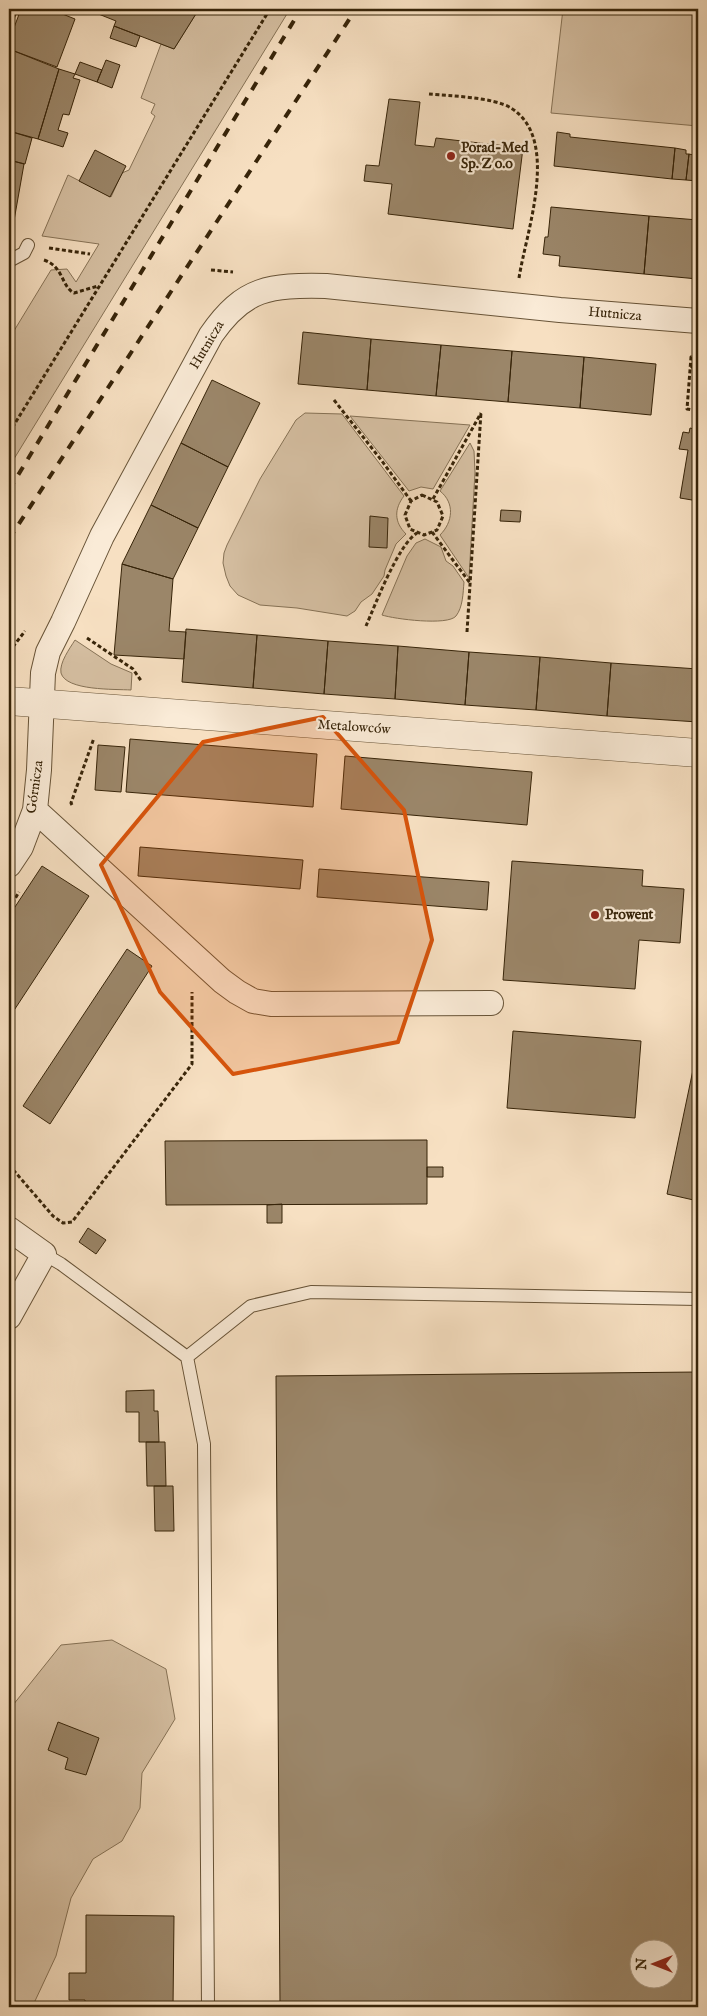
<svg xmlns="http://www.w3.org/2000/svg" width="707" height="2016" font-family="'IM FELL English',serif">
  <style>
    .green { fill: #d6c0a3; stroke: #867256 }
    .building { fill: #9b8669; stroke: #372409; fill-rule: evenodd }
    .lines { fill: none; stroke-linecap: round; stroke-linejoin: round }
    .service-casing { stroke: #675337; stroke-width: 14 }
    .minor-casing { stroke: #675337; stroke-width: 26 }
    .tertiary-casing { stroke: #675337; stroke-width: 29 }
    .path { stroke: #372409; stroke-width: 3; stroke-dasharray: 4 2.5; stroke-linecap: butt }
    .service { stroke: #faebd7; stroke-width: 12 }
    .minor { stroke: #faebd7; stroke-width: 24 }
    .tertiary { stroke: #faebd7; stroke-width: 28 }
    .rail { stroke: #372409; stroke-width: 4; stroke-dasharray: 9 9; stroke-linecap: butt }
    .marked { fill: #d6540c; fill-opacity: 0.2; stroke: #d6540c; stroke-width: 4; stroke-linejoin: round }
    .poi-dot { fill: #8f2418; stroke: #faebd7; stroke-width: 2 }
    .labels { text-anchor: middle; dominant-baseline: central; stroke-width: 4.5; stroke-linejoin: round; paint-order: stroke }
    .poi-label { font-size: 14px; font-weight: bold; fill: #372409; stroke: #faebd7; text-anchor: start }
    .street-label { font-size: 14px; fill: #372409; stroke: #faebd7 }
  </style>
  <rect width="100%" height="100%" fill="#f7e0c2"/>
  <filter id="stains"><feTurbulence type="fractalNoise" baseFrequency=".004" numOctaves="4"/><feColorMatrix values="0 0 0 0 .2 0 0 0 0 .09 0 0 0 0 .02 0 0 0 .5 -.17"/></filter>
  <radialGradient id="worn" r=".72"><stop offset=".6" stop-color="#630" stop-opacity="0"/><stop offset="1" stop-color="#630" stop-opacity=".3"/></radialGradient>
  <path class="green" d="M199 9H290L9 467V339L51 270 67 269 76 282 99 244 42 236 68 175 111 197 122 173 129 170 155 116 151 113 155 104 141 98 161 44 174 49Z
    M563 9H698V126L551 113Z
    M305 413 342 414 404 496C394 509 394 522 406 534L396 544 385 570 384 576 372 594 361 602 355 611 347 616 297 608 260 605 238 595 230 586 226 576 223 563 224 553 227 545 260 479 296 420Z
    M350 416 470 425 433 489 421 487 409 491Z
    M470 443 474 451 475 472 469 578 440 535C453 522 455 503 440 491Z
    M425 539 441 547 446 561 453 566 464 582C463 593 463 607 456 616 448 626 394 619 382 615L407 556 416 543Z
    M75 640 111 664 132 673 131 690C115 689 66 691 61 673 59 663 70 648 75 640Z
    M112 1640 166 1669 175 1719 142 1773 140 1808 122 1841 93 1859 71 1898 56 1956 35 2001 28 2007H9V1710L61 1645Z"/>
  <path class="building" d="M21 9H50L75 19 57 67 9 49V41Z
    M86 9H199L174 49 114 26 116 21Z
    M114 26 140 36 136 47 110 38Z
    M9 49 59 69 38 139 9 131Z
    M106 60 120 65 112 88 97 82Z
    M80 62 102 70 97 82 75 74Z
    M59 69 75 74 73 78 80 80 69 115 63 114 58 130 68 133 63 147 38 139Z
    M389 99 420 102 415 145 434 147 436 138 523 148 513 229 388 214 392 184 364 181 366 165 379 166Z
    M9 131 32 138 25 164 9 160Z
    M557 132 570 134V137L675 148 672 179 554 166Z
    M675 148 686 150V154H689L686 180 672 179Z
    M95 150 126 166 110 197 79 181Z
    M689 154 698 156V181L686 180Z
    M9 160 24 164 12 232 9 231Z
    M551 207 649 216 644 274 559 266 560 256 543 254 545 237H548Z
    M649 216 698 220V279L644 274Z
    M303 332 371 339 367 390 298 384Z
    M371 339 441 345 436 396 367 390Z
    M441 345 512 351 508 402 436 396Z
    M512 351 584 357 580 408 508 402Z
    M584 357 656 364 651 415 580 408Z
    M212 380 260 403 228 467 181 443Z
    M690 428 698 430V501L680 498 688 450 679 449 683 432 689 433Z
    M181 443 228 467 198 528 151 505Z
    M151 505 198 528 173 579 122 564Z
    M501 510 521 511 520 522 500 521Z
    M370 516 388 518 387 548 369 547Z
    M122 564 173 579 169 631 186 632 184 659 114 655Z
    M186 629 257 635 253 688 182 682Z
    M257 635 328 641 324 694 253 688Z
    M328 641 398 646 395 699 324 694Z
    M398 646 469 652 465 705 395 699Z
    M469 652 540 657 536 710 465 705Z
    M540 657 611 663 607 716 536 710Z
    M611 663 698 669V722L607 716Z
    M130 739 317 754 313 807 126 792Z
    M98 745 125 747 121 792 95 790Z
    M345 756 532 772 527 825 341 809Z
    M140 847 303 860 300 889 138 876Z
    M512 861 643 870 642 886 684 889 680 943 639 940 635 989 503 980Z
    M42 866 89 896 9 1018V916Z
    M319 869 489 882 487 910 317 897Z
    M127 949 152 966 50 1124 23 1106Z
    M513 1031 641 1041 635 1118 507 1108Z
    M698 1046V1201L667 1194Z
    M427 1140V1204L166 1205 165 1141Z
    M427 1167H443V1177H427Z
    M282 1204V1223H267V1205Z
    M88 1228 106 1240 96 1254 79 1242Z
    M698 1372V2007H280L276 1376ZM640 1948H670V1978H640Z
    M154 1390V1411H158L159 1442H139V1412H126V1391Z
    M146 1442H165L166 1486H147Z
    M154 1486H173L174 1531H155Z
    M58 1722 99 1738 86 1775 65 1769 68 1758 48 1750Z
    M86 1915 174 1916 173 2007H85V2000H69V1973H86Z"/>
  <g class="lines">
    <g class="service-casing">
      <path id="service" d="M9 261 24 253 28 245
        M44 1254 61 1264 187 1357 204 1444 208 2007
        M187 1357 251 1306 311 1292 698 1299"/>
    </g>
    <g class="minor-casing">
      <path id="minor" d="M35 810 222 981 237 992 253 1001 271 1004 491 1003
        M9 865 21 847 35 810 39 770 43 673 48 652 63 622 102 536 211 335C244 287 270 285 326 286L560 310 698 321
        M9 1229 44 1254 9 1317"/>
    </g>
    <g class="tertiary-casing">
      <path id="tertiary" d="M9 701 698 753"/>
    </g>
    <path class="path" d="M9 29 17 9
      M429 94C450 96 493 97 511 108 561 139 526 232 519 278
      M49 248 90 254
      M44 260C64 267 61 286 74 293L98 286
      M211 270 233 272
      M698 358 691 357 687 409 698 411
      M691 366 698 372
      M334 400 382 461 411 501
      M9 433 270 9
      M422 495 437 502 443 516 437 530 424 535 410 529 405 515 411 501Z
      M433 499 481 413
      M432 532 470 583
      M366 626C376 603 398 545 417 533
      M467 632 481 412
      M87 638 133 669 142 682
      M9 652 25 631
      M72 805 71 803 94 738
      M9 909 19 892
      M9 1165 53 1216 63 1223 72 1222 192 1064V992"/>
    <use href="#service" class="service"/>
    <use href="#minor" class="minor"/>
    <use href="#tertiary" class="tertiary"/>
    <path class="rail" d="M9 490 301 9
      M9 539 356 9"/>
  </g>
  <path class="marked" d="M323 717 404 810 432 940 398 1042 233 1074 160 992 101 865 203 742Z"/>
  <g class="poi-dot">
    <circle cx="451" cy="156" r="5"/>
    <circle cx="595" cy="915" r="5"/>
  </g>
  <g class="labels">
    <g class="poi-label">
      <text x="461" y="148">Porad-Med<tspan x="461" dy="16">Sp. Z o.o</tspan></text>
      <text x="605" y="915">Prowent</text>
    </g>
    <g class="street-label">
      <text transform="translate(615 314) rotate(5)">Hutnicza</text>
      <text transform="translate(207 345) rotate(-59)">Hutnicza</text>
      <text transform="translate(354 727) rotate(4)">Metalowców</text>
      <text transform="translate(35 787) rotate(-82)">Górnicza</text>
    </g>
  </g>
  <rect width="707" height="2016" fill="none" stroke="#f7e0c2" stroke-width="30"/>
  <rect x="10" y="10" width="687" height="1996" fill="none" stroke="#372409" stroke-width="2.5"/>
  <rect x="15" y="15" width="677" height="1986" fill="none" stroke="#372409"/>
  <g transform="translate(654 1964) rotate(270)"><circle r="24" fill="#faebd7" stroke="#ac9b85"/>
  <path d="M0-4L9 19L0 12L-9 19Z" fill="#8f2418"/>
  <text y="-8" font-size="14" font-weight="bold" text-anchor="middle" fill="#372409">N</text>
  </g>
  <rect width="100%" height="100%" filter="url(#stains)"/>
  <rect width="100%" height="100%" fill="url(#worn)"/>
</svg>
